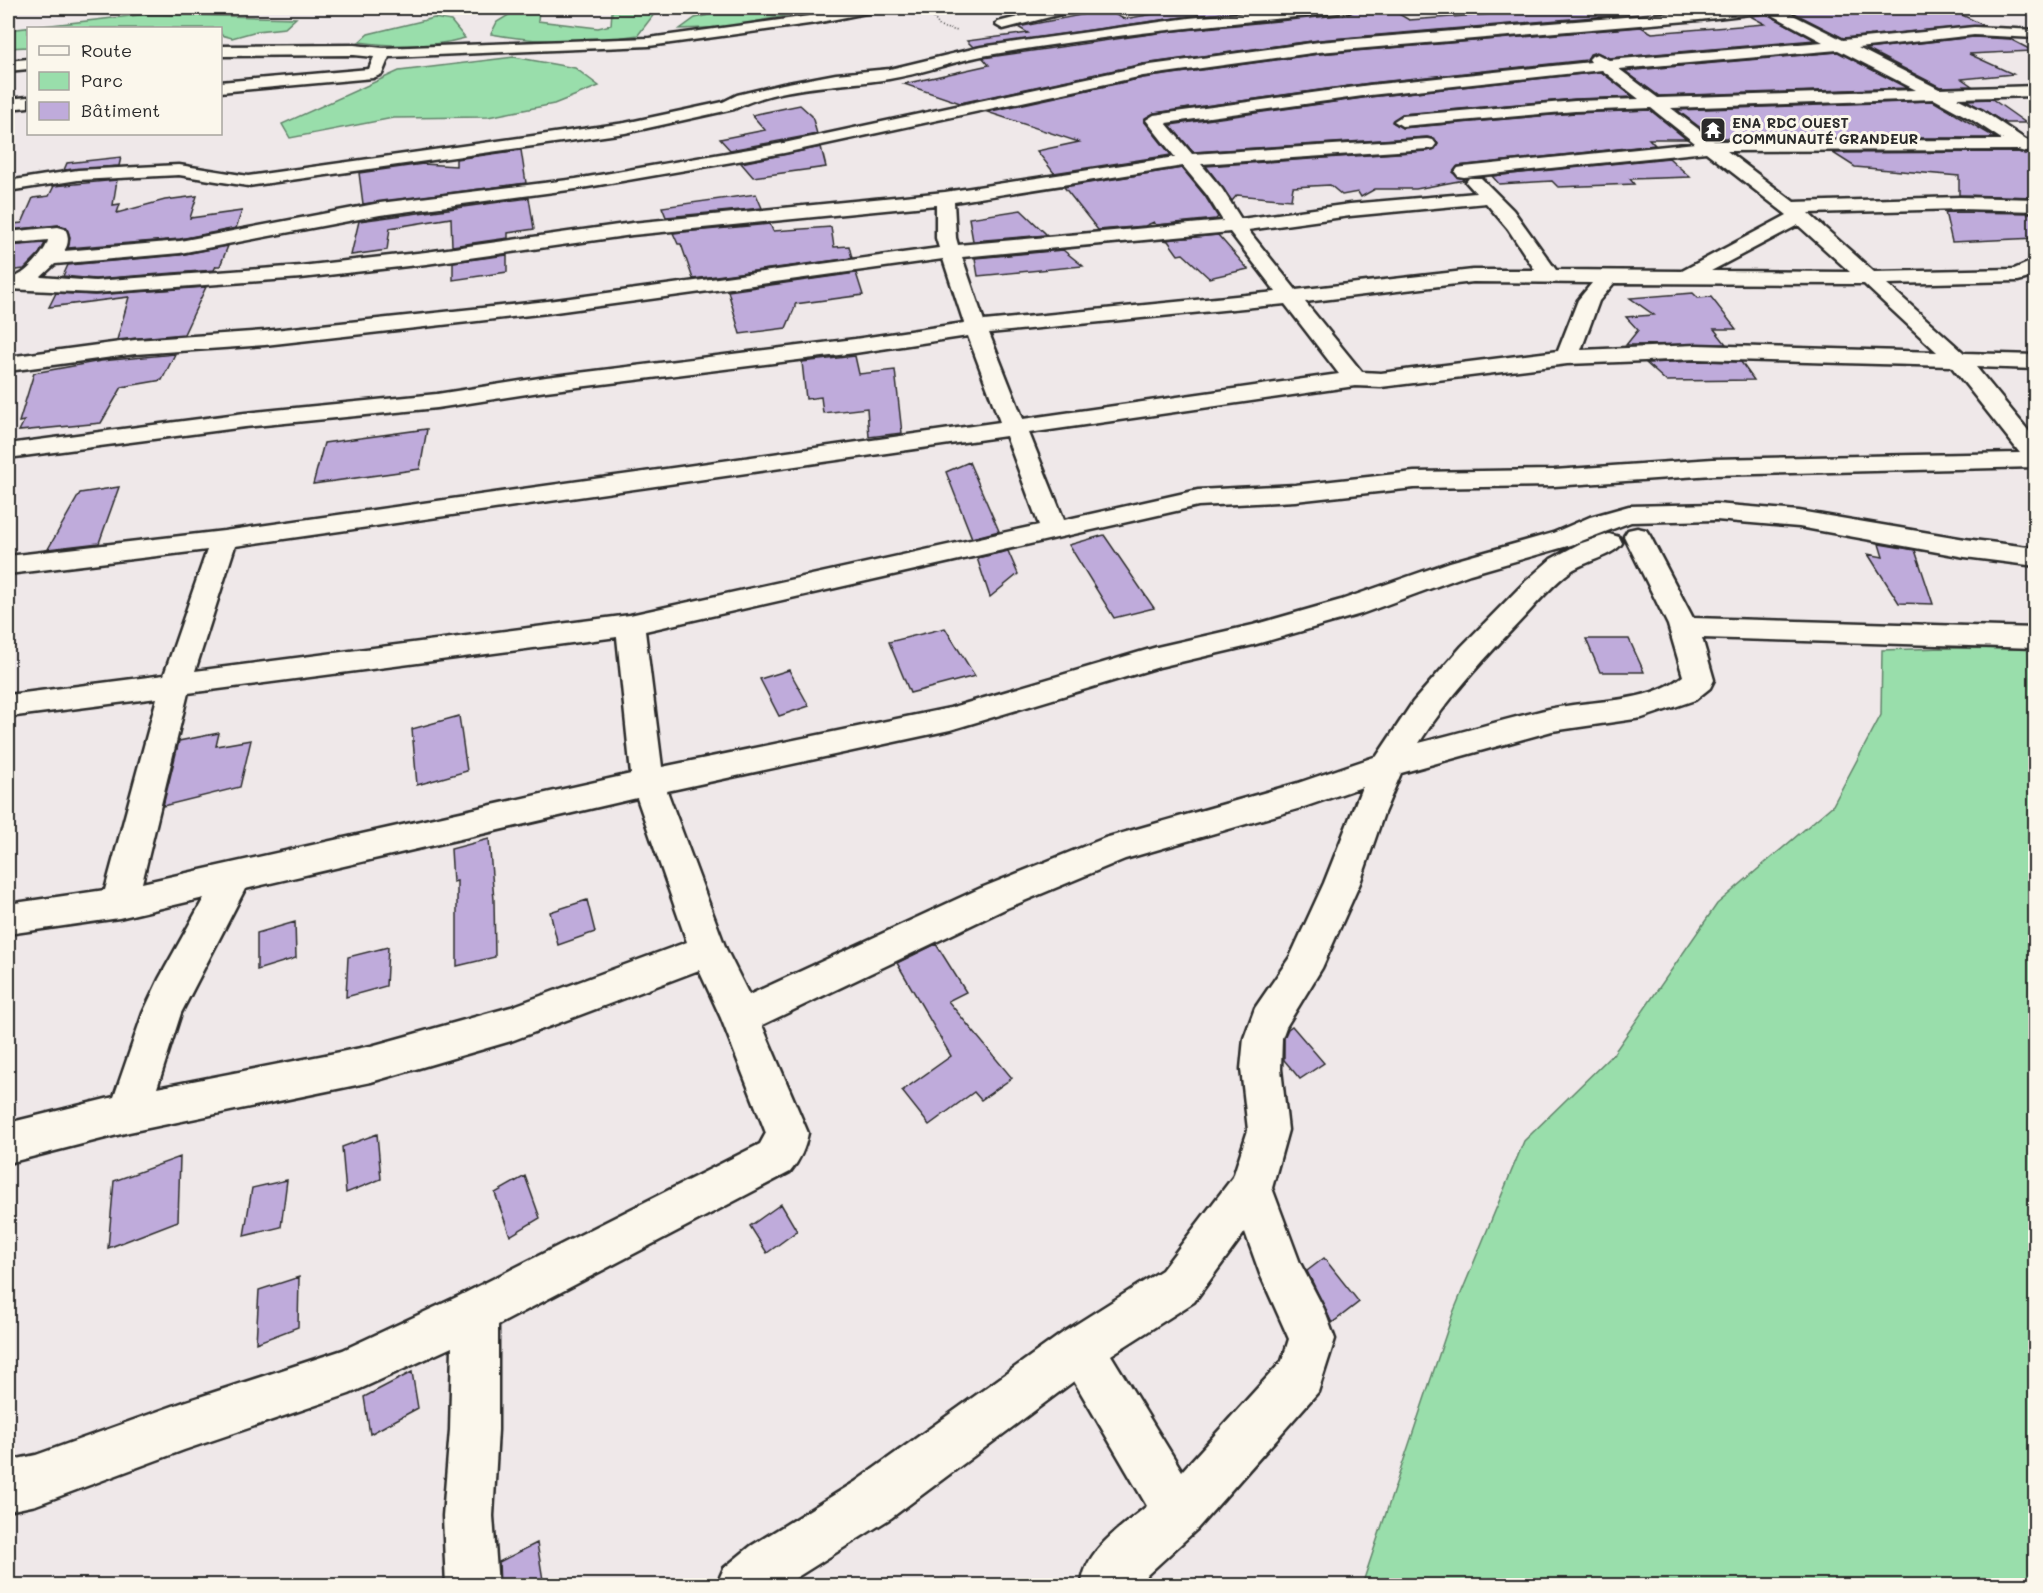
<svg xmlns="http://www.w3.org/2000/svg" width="2043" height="1593" font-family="Mali,sans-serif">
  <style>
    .green { fill: #99deab; stroke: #62846b; stroke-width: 1.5 }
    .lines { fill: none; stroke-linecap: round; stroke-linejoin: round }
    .stream { stroke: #6b8ca4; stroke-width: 10 }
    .building { fill: #bfabdb; stroke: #2b2b2b; stroke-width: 1.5 }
    .minor-casing { stroke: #2b2b2b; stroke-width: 5 }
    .path { stroke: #2b2b2b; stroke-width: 1.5; stroke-dasharray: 1 2; stroke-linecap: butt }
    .minor { fill: #fbf7ec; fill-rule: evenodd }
    .labels { text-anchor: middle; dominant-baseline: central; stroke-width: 6; stroke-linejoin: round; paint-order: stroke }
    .far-poi-label { font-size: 14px; font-weight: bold; fill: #2b2b2b; stroke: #fbf7ec; text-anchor: start }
  </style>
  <rect width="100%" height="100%" fill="#efe8e9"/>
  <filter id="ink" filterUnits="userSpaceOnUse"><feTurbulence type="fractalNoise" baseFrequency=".0167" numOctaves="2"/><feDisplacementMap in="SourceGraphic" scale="12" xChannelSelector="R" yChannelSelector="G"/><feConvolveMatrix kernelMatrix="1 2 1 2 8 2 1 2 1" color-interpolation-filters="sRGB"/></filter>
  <g filter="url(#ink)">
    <path class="green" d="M520 8 539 9 538 21 598 28 611 25 612 11 655 13 638 35C589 43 540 43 491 34L497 22Z
      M741 8H805L809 11 729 27 680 29 695 18Z
      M148 14 296 18 285 28 257 31 232 38 221 35 220 28H28V47L8 48V30Z
      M434 18 451 21 465 38C430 48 395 47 359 42L368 34Z
      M514 57 575 68 599 86 554 104 488 117 393 118 290 138 282 124 399 71Z
      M1944 648 2035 649V1585H1362L1453 1313 1524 1141 1614 1053 1717 904 1833 805 1881 715 1882 650Z"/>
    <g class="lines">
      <path class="stream" d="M634 8H654"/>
    </g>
    <path class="building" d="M1189 8H1285L1189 16 973 47 967 41 1028 33 1018 27 1106 10 1124 19Z
      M1358 8H1389L1409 20 1581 8H1602L1618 15 1319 40 1143 64 960 103 904 84 989 65 983 58 1165 32 1349 14Z
      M1856 8H1948L1983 25 1843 38 1792 12Z
      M1767 14 1815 40 1609 58 1596 52 1590 54 1587 60 1370 83 1154 113 1145 118 1144 121 1171 155 1054 173 1037 151 1079 142 987 112 1143 78 1319 54 1641 27 1652 33 1765 24 1750 16Z
      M1974 37 2010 39 2033 51 1969 54 2013 74 1962 79 1972 86 1940 87 1866 49Z
      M1838 52 1907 88 1659 96 1625 71Z
      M1601 72 1633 97 1575 99 1402 114 1392 122 1402 128 1575 113 1650 110 1686 139H1649L1655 145 1458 166 1453 173 1464 180 1416 189H1375L1361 197 1358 192 1342 195 1330 185 1293 187 1291 200 1237 195 1232 201 1206 166 1427 151 1435 149 1438 144 1435 139 1427 137 1193 152 1170 125 1370 97Z
      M1992 99 2026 123H2005L1966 100Z
      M1933 101 1996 138H1714L1677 110Z
      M800 105 812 116 817 134 730 150 720 139 765 130 752 115Z
      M821 147 826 167 753 177 741 163Z
      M521 150 526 183 363 204 359 173 423 164 456 166V159Z
      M2018 152 2025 154 2036 152V197L1959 195V176L1855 167 1833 153Z
      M121 157 119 166 64 170 67 163Z
      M1669 158 1690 177 1630 179 1634 184 1558 187 1552 181 1499 184 1492 176Z
      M1182 168 1205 196 1218 217 1216 219 1156 225 1154 222 1145 226 1098 230 1064 187Z
      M117 180 113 205 120 204 117 213 165 200 197 196 190 218 242 211 236 228 180 239 68 248 70 237 66 227 58 225 10 230 13 224 22 223 33 198 49 196 54 186Z
      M756 194 762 208 666 217 662 207Z
      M529 198 534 229 508 233V238L452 246 451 218 390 228 387 250 351 255 359 221Z
      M1021 210 1047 235 973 241 969 218Z
      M1945 212 2036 213V238L1952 242Z
      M770 224 773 231 831 227 834 247 849 246 852 258 693 279 681 244H678L673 233Z
      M1218 235 1248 269 1209 278 1183 254 1178 255 1168 241 1164 240Z
      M45 243 39 254 24 269 8 271V246Z
      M228 246 220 266H216L214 270 95 279 63 276 68 265 180 255Z
      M1063 250 1083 266 978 276 975 258Z
      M507 255V272L453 280V262Z
      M856 273 863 295 795 304V307L786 328 740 334 728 291Z
      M206 287 184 334 117 340 129 297 49 307 56 293 95 295Z
      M1693 293 1698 298 1711 297 1736 329H1714L1726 344 1626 345 1638 330 1626 317 1654 315 1630 298Z
      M175 354 162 380 122 387 101 423 19 431 24 421 19 422 34 373 101 361Z
      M855 356 859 374 895 370 902 433 869 437 867 408 823 413 821 397 806 399 802 362Z
      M1696 361 1741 362 1754 380 1666 381 1646 363Z
      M427 429 420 469 313 484 324 443Z
      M969 462 999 531 972 538 946 472Z
      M119 487 99 543 48 549 80 493Z
      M1104 535 1154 608 1114 618 1069 545Z
      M1879 544 1915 550 1933 604 1899 603 1868 554 1883 557Z
      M1008 551 1018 574 990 597 977 558Z
      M945 628 975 676 910 693 889 642Z
      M1586 639H1629L1644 672H1600Z
      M789 670 809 706 779 716 760 679Z
      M459 716 467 771 417 785 412 729Z
      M219 733 216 746 251 740 240 787 163 806 179 741Z
      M489 839 494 900 495 957 457 966V881L453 882 451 849Z
      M587 900 595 932 558 945 550 912Z
      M295 922 296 958 257 970V933Z
      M936 944 966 992 948 1001 1012 1078 981 1100 974 1092 929 1125 902 1091 951 1056 897 963Z
      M388 947 386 986 346 997 348 957Z
      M1292 1026 1324 1063 1300 1079 1284 1060V1038L1288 1029Z
      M377 1134 381 1179 346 1193 342 1147Z
      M180 1157 178 1221 108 1248 114 1181Z
      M525 1176 540 1218 510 1236 495 1193Z
      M287 1180 281 1227 244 1236 252 1188Z
      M781 1204 797 1231 767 1253 750 1226Z
      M1324 1258 1359 1302 1332 1323 1307 1271Z
      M299 1277 298 1327 256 1343 259 1290Z
      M412 1372 418 1408 370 1434 364 1397Z
      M537 1543 544 1586H500L499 1562Z"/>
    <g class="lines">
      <g class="minor-casing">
        <path id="minor" d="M852 8H878L871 12 816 23 649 46 389 57 382 74 373 78 220 92V82L369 69 374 57 354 55 220 56V46L354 45 383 48 649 38 816 15Z
          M1053 8H1075L1073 11 1003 29 996 25 998 22Z
          M1306 8H1356L1349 12C1226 23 1104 35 982 56 951 62 921 74 889 79 838 87 780 85 734 109L625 133 248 186 179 175 78 180 8 191V181L78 170 179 165 248 176 625 123 723 102 737 95 783 84 836 74 890 69 981 47 1189 18Z
          M1736 8H1779L1843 40 1974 27 2036 30V38L1974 35 1858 48 1939 89 2036 86V96L1957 98 1983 111 2026 140H2036V150L2025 152 2018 150 1727 151 1794 202 1960 197 2036 199V211L1960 209 1808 213 1874 272 2014 269 2028 263 2036 264V276L2018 281 1887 284 1964 353 2036 355V369L1976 367 2036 440V467L1713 475 1554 486 1414 488 1295 501 1198 506 645 631 662 767 950 708 1157 647 1253 625 1341 600 1450 562 1553 533 1590 517 1629 506 1716 504 1799 511 1965 539 2036 548V566L1965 557 1799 527 1716 520 1631 522 1571 545 1470 574 1361 614 1253 645 1159 667 950 730 667 791 726 949 749 995 981 888 1105 838 1298 783 1377 756 1413 702 1462 646 1525 582 1551 559 1579 544 1609 534 1619 537 1622 543C1615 555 1584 562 1571 571 1554 583 1539 601 1525 616 1487 656 1449 696 1419 743 1463 732 1506 719 1549 709 1593 699 1646 705 1683 676L1668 625 1624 536 1628 530 1637 528 1646 530 1650 536 1693 618 2036 628V648L1702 638 1714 680 1710 688 1695 700 1642 718 1552 731 1401 773 1384 813 1360 883 1322 968 1286 1027 1282 1038 1281 1069 1288 1130 1272 1188 1300 1263 1324 1309 1335 1339 1318 1392 1196 1530 1135 1586H1082C1083 1551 1123 1526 1147 1506L1074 1381 891 1518 783 1586H716L724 1568 751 1546 855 1482 1064 1332 1162 1270 1233 1177 1248 1130 1241 1069 1244 1038 1255 1008 1290 957 1324 883 1362 787 1301 808 1125 859 1007 908 762 1025 808 1133C805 1149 800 1160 790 1172L498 1325V1430L493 1516 498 1586H446L443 1516 450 1430 452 1347 349 1394 184 1450 36 1505 8 1511V1461L36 1455 184 1402 343 1350 459 1296 760 1144 766 1133 721 1018 699 970 511 1041 371 1082 129 1132 8 1163V1123L114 1097 143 1013 159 979 204 898 119 918 8 934V904L105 890 157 698 8 717V695L164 675 207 550 8 574V556L224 531 1000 422 968 336 855 353 546 391 437 408 245 427 8 458V444L245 413 437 394 546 377 855 339 964 323 943 259 548 313 265 345 135 354 8 371V357L135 340 265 331 548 301 939 248 936 238V205L632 235 426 264 301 278 95 293 8 289V277C11 277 14 277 17 276 27 273 47 250 48 240L8 244V232L58 227 65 229C69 235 69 245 64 251L180 241 380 203 576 179 784 143 1143 66 1319 42ZM1767 12 1823 42 1609 60 1597 54 1592 56 1589 59 1591 62 1370 85 1154 115 1146 120 1175 157 945 192 632 223 426 252 301 266 95 281 41 277 55 264 180 253 380 215 576 189 784 153 1143 76 1319 52 1699 20ZM1838 50 1916 90 1658 98 1619 69ZM1602 70 1639 99 1575 101 1402 116 1394 121 1402 126 1575 111 1651 108 1695 143 1464 167 1458 168 1455 172 1458 176 1464 177 1706 152 1787 215 1682 271 1556 270 1513 210 1481 178H1469L1466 182 1476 193 1350 204 1241 219 1222 189 1201 164 1427 149 1433 148 1436 144 1433 140 1427 139 1192 154 1166 123 1370 95ZM1934 99 1971 119 2003 140 1714 141 1671 108ZM1183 166 1207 195 1223 221 958 245 956 238 954 202ZM1486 203 1508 229 1535 270H1473L1296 290 1248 230 1350 216ZM1798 225 1850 272 1711 271ZM1230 232 1276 292 984 321 962 257ZM1473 282 1592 283 1578 300 1558 351 1381 373 1362 372 1305 302ZM1614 283 1864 284 1937 352 1696 345 1581 350 1599 301ZM1285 304 1339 374 1023 419 989 333ZM1696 359 1951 366 2020 453 1713 459 1554 470 1414 472 1295 485 1198 490 1064 520 1029 433 1355 386 1381 387 1567 364ZM1006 436 1039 525 630 615 195 671 235 546ZM617 637 631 774 142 883 188 693ZM637 798 687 942 511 1007 371 1046 157 1088 181 1013 245 889ZM1245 1232 1260 1274 1289 1339 1282 1361 1182 1471 1111 1355 1194 1302Z
          M28 59V69L8 71V61Z
          M28 97V107L8 109V99Z"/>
      </g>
      <path class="path" d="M935 8 931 14 940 27 958 31"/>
      <use href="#minor" class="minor"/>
    </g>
  </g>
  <defs>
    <g id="temple-square" transform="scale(1.35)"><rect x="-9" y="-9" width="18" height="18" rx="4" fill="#2b2b2b" stroke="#fbf7ec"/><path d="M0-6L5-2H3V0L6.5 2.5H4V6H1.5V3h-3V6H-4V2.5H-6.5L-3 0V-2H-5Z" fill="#fff"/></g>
  </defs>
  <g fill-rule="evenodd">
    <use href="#temple-square" x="1713" y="130"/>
  </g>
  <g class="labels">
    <g class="far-poi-label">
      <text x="1732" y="122">ENA RDC OUEST<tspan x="1732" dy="16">COMMUNAUTÉ GRANDEUR</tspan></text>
    </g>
  </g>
  <rect width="2043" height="1593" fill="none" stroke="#fbf7ec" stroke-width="30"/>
  <rect x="15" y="15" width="2013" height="1563" fill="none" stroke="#2b2b2b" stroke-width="2" filter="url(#ink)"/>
  <rect x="27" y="27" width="195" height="108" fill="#fbf7ec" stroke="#a8a59f" stroke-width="1.5"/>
  <rect x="39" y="46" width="30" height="9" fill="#fbf7ec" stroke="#a8a59f" stroke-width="1.5"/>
  <text x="81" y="57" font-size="18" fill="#2b2b2b">Route</text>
  <rect x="39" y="72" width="30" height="18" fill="#99deab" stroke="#a8a59f" stroke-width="1.5"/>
  <text x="81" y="87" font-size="18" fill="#2b2b2b">Parc</text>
  <rect x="39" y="102" width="30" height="18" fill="#bfabdb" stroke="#a8a59f" stroke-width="1.5"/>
  <text x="81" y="117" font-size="18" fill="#2b2b2b">Bâtiment</text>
</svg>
